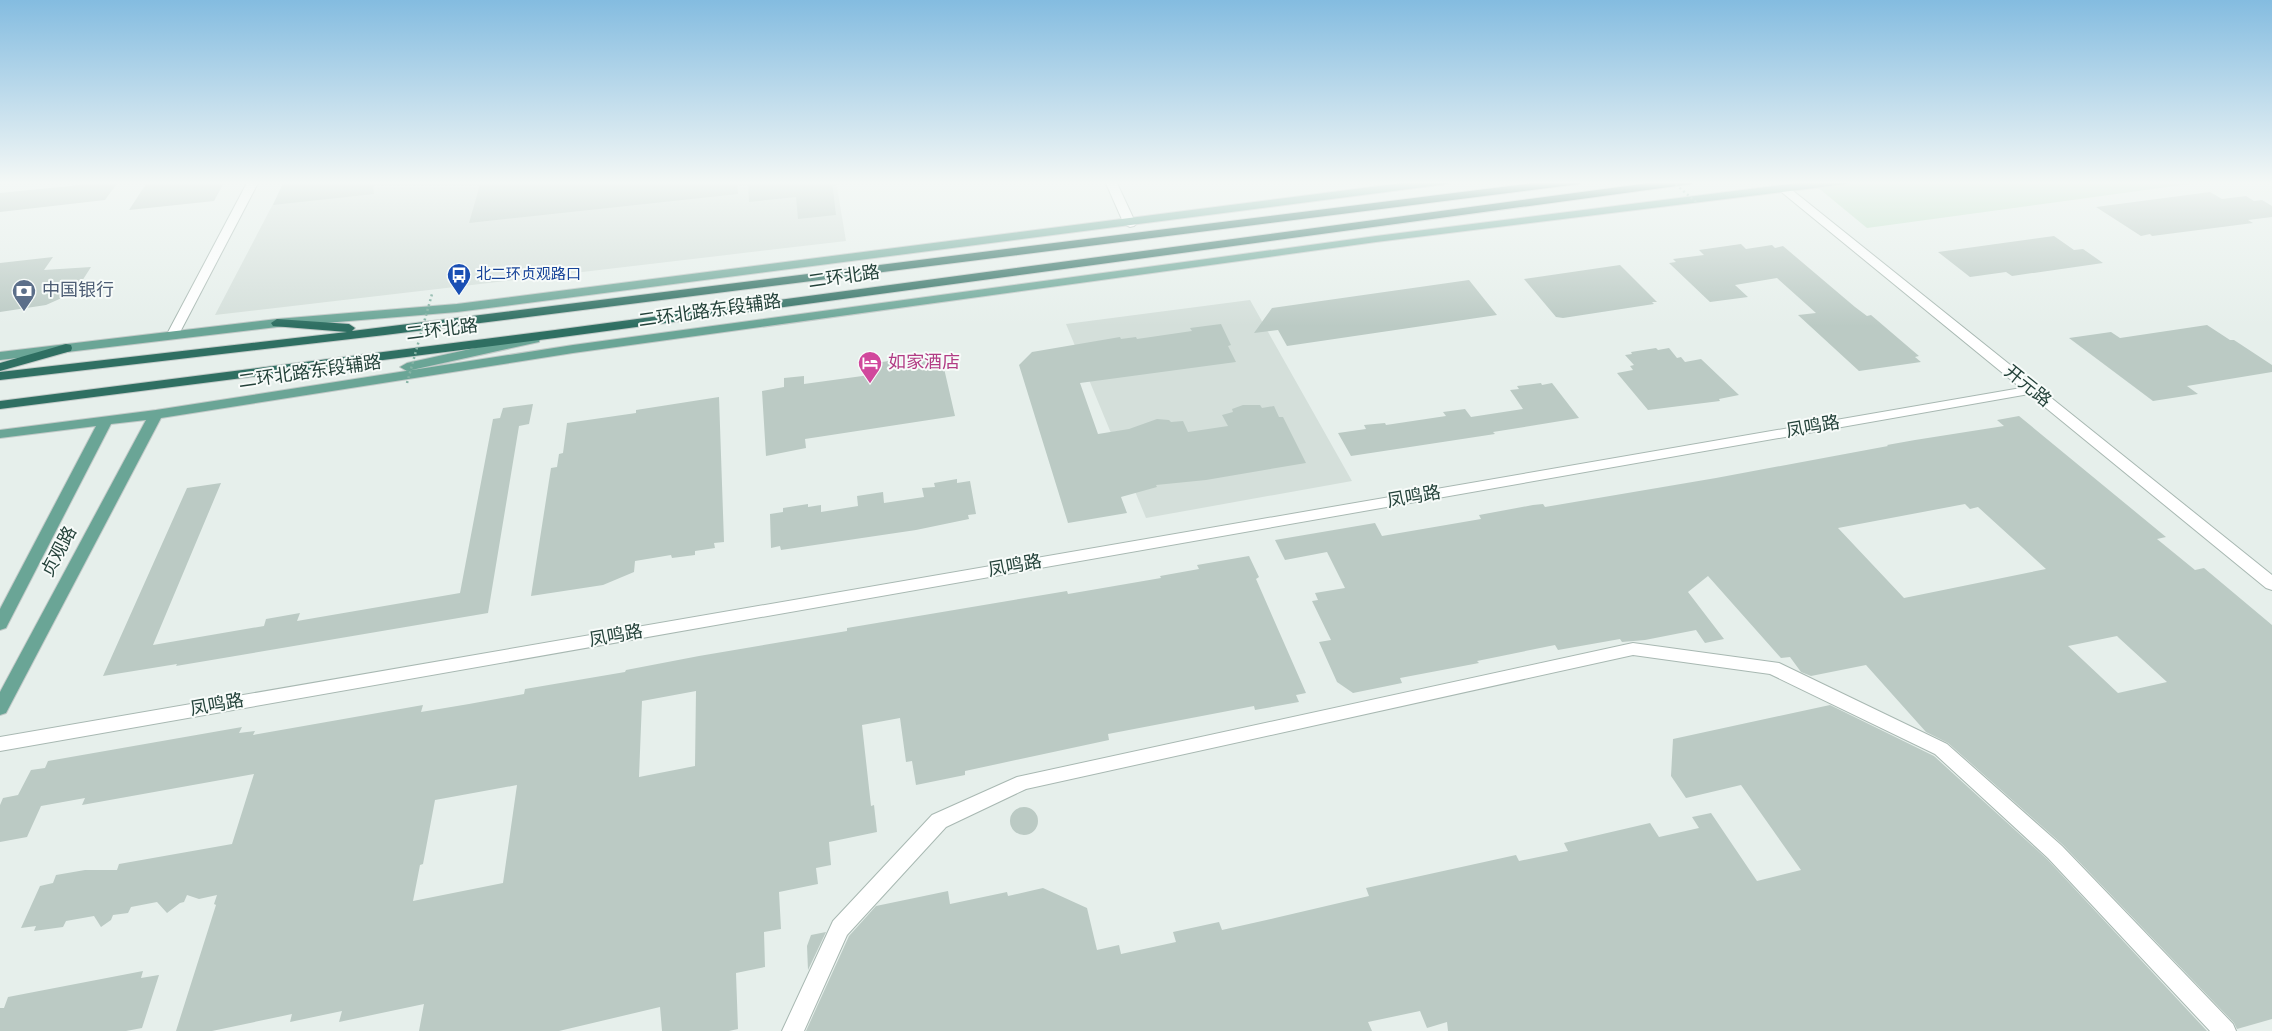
<svg xmlns="http://www.w3.org/2000/svg" width="2272" height="1031" font-family="Overpass,'Noto Sans SC',sans-serif">
  <style>
    .built { fill: #d4dfda }
    .green { fill: #bfe0c8 }
    .building { fill: #bbcac4; fill-rule: evenodd }
    .lines { fill: none; stroke-linecap: round; stroke-linejoin: round }
    .minor-casing { stroke: #a8b8b2; stroke-width: 2 }
    .major-casing { stroke: #c2cac8; stroke-width: 2 }
    .highway-casing { stroke: #c2cac8; stroke-width: 2 }
    .minor { fill: #fff; fill-rule: evenodd }
    .major { fill: #6aa596; fill-rule: evenodd }
    .highway { fill: #2f6f62; fill-rule: evenodd }
    .path-bridge { stroke: #86b3a5; stroke-width: 2.5; stroke-dasharray: 2 3; stroke-linecap: butt }
    .labels { text-anchor: middle; dominant-baseline: central; stroke-width: 4; stroke-linejoin: round; paint-order: stroke }
    .far-transit-label { font-size: 15px; fill: #164399; stroke: #f7fbf9; text-anchor: start }
    .street-label { font-size: 18px; fill: #24423a; stroke: #f7fbf9 }
    .service-label { font-size: 18px; fill: #4e5e75; stroke: #f7fbf9; text-anchor: start }
    .hotel-label { font-size: 18px; fill: #b23c85; stroke: #f7fbf9; text-anchor: start }
  </style>
  <rect width="100%" height="100%" fill="#e6efeb"/>
  <path class="built" d="M285 181H836L846 241 215 315Z
    M1250 300 1352 481 1146 518 1066 324Z"/>
  <path class="green" d="M1810 181H2211L1867 228Z"/>
  <path class="building" d="M167 181H225L214 201 129 210 146 184Z
    M284 181H373L374 194 273 205Z
    M481 181H737L738 194 469 223Z
    M748 181H832L836 215 798 219 796 197 749 202Z
    M110 182H118L105 200 0 212V193Z
    M2210 192 2222 199 2246 196 2254 201 2262 200 2272 206V217L2248 220 2253 223 2152 236 2150 234 2141 236 2096 207Z
    M2054 236 2074 250 2083 249 2103 263 2012 276 2006 272 1970 277 1938 252Z
    M1741 244 1746 249 1772 245 1775 248 1783 246 1855 307 1867 316 1871 315 1919 356 1915 357 1921 362 1859 371 1798 315 1816 313 1777 278 1735 285 1748 297 1710 302 1669 263 1676 262 1673 259 1704 255 1699 250Z
    M53 257 44 270 91 267 75 292 46 305 0 312V263Z
    M1620 265 1657 302H1652L1654 304 1563 318 1556 317 1524 279Z
    M1469 280 1497 315 1287 346 1278 330 1254 333 1272 308Z
    M1221 324 1231 345 1228 346 1236 362 1080 383 1098 434 1129 429 1157 419 1169 420 1171 422 1183 421 1188 432 1228 426 1222 415 1233 412 1232 409 1243 405H1260L1262 408 1274 406 1279 417H1283L1306 463 1206 480 1156 485 1157 487 1121 497 1127 513 1068 523 1019 365 1032 352 1120 337 1121 339 1136 337 1137 339 1192 331 1190 328Z
    M2207 325 2230 340H2234L2272 365V372L2187 386 2198 394 2153 401 2069 338 2111 332 2120 338Z
    M1656 348 1658 350 1669 348 1677 358 1681 357 1685 362 1701 359 1739 395 1719 399 1720 401 1648 410 1617 373 1633 370 1630 366 1634 365 1625 355 1632 354 1631 352Z
    M936 354 938 365 943 364 955 416 805 439 806 448 766 456 762 391 784 387V378L804 376V384L877 374 875 363Z
    M1541 383 1542 385 1552 383 1579 418 1493 432 1495 434 1351 456 1338 433 1366 429 1364 425 1385 423 1386 425 1446 416 1443 412 1465 409 1471 417 1523 409 1510 390 1519 389 1517 386Z
    M719 397 724 542 714 543 715 548 695 551V555L672 558 671 555 635 561 634 572 603 585 531 596 551 468 557 467 559 454 563 453 567 423 636 413V410Z
    M533 404 529 424 519 426 488 613 176 666 177 664 103 676 187 488 221 483 153 645 264 626 266 619 300 613 297 621 460 593 493 419 500 418 503 408Z
    M2019 416 2166 537 2157 539 2195 570 2204 568 2272 625V1019L2237 1029 2234 1023 2063 845 1948 743 1926 732 1866 665 1811 676 1801 672 1790 657 1781 658 1708 576 1688 592 1724 639 1705 643 1696 630 1645 640 1622 642 1620 639 1558 650 1555 645 1477 661 1479 663 1400 678 1402 683 1353 693 1337 682 1319 642 1331 640 1312 601 1318 600 1315 593 1345 588 1327 552 1285 560 1275 540 1375 523 1382 536 1481 519 1479 515 1533 505 1543 504 1545 507 1716 478 1888 446 1887 445 1915 440 2004 426 1997 420ZM1965 504 1970 509 1978 507 2046 569 1904 598 1838 528ZM2117 636 2119 638 2167 682 2118 693 2068 646Z
    M957 479V483L970 481 976 514 968 515 969 519 916 530 781 550 780 546 771 548 770 514 783 512V508L808 504V507L821 505V512L858 506 857 496 883 492 884 503 924 497 922 488 935 487 934 483Z
    M1249 556 1259 577 1256 579 1306 693 1296 695 1299 702 1255 710 1254 706 1108 734 1109 740 965 771V775L916 785 912 761 906 762 900 718 862 725 871 806 874 805 877 832 829 842 831 865 816 868 818 884 779 892 781 929 764 932 765 967 736 973 738 1029 729 1031H662L660 1007 559 1031H419L424 1004 339 1022 342 1011 290 1022 292 1014 212 1031H176L216 905 214 904 217 895 199 899 187 895 184 902 180 903 167 913 157 902 131 907 128 913 113 915 111 920 101 927 94 916 66 921 63 927 34 931 36 926 21 928 40 886 53 883 56 875 85 870H117L119 864 232 844 254 774 82 805 85 798 41 806 27 837 0 842V805L3 798 18 795 31 770 45 768 48 761 242 727 239 733 255 731 253 735 423 705 421 712 469 704 524 694 525 689 625 672 626 670 699 656 847 631V628L1067 591 1068 594 1161 578 1160 576 1199 569 1197 565ZM696 691 695 766 639 777 642 701ZM517 785 503 883 413 901 420 865 423 864 435 800Z
    M1830 705 1934 756 2047 859 2207 1031H1448L1447 1022 1427 1028 1420 1011 1368 1022 1372 1031H806L849 936 876 906 948 891 950 904 1007 892 1008 896 1043 888 1087 908 1097 950 1119 945 1121 954 1176 942 1173 932 1219 922 1222 930 1275 918 1369 896 1366 888 1516 855 1519 861 1568 851 1564 843 1650 823 1659 837 1699 828 1692 817 1711 813 1757 881 1801 870 1741 785 1686 798 1671 776 1673 739Z
    M1010 821a14 14 0 1 1 28 0a14 14 0 1 1-28 0Z
    M826 932 808 970 807 946 811 935Z
    M143 971 141 978 159 975 142 1028 126 1031H0V1008H4L8 997Z"/>
  <g class="lines">
    <g class="minor-casing">
      <path id="minor" d="M248 181H259L178 336 176 339H168L166 336Z
        M1105 181H1116L1136 224 1134 226 1130 227 1124 224Z
        M1783 185 1787 186 2272 575V590L2266 588 2029 394 0 751V737L2021 388 1779 190 1778 188Z
        M1633 643 1779 663 1947 744 2062 846 2233 1024 2236 1031H2210L2048 858 1935 754 1770 674 1633 655 1026 789 946 827 847 935 804 1031H782L833 921 932 815 1017 777Z"/>
    </g>
    <g class="major-casing">
      <path id="major" d="M1418 181H1452L1447 184 457 312 277 327 0 360V352L277 319 457 304Z
        M1814 181H1851L1846 184 1376 242 573 353 161 418 6 713 0 715V692L146 420 111 424 8 624 6 628 0 630V609L96 426 0 438V430L156 410 573 345 1376 236Z
        M534 335 540 339 539 342 407 371 400 367 407 363Z"/>
    </g>
    <g class="highway-casing">
      <path id="highway" d="M1550 181H1584L1579 184 385 335 0 380V372L347 332 273 326 271 323 277 319 349 324 355 328 352 331Z
        M1664 181H1696L1691 184 555 338 0 409V401L555 330Z
        M66 344 71 345 72 348 71 351 0 371V363Z"/>
    </g>
    <use href="#minor" class="minor"/>
    <use href="#major" class="major"/>
    <use href="#highway" class="highway"/>
    <path class="path-bridge" d="M1672 181 1697 203
      M407 383 432 294"/>
  </g>
  <linearGradient id="sky" x2="0" y2="1"><stop stop-color="#84bce0"/><stop offset="0.56" stop-color="#f4f8f6"/><stop offset="1" stop-color="#f4f8f6" stop-opacity="0"/></linearGradient>
  <rect width="2272" height="326" fill="url(#sky)"/>
  <defs>
    <g id="bus-pin" transform="scale(1.25)"><path d="M0 17L-7.5 6A9.5 9.5 0 1 1 7.5 6Z" fill="#1a4fb4" stroke="#f7fbf9"/><path d="M-5-6H5V4H4V6H2V4H-2V6H-4V4H-5ZM-3.5-4V0h7V-4ZM-3.5 1.2v1.5H-2V1.2ZM2 1.2v1.5H3.5V1.2Z" fill="#fff"/></g>
    <g id="bank-pin" transform="scale(1.25)"><path d="M0 17L-7.5 6A9.5 9.5 0 1 1 7.5 6Z" fill="#5c6f8a" stroke="#f7fbf9"/><path d="M-6-4H6V4H-6ZM0-2.3a2.3 2.3 0 1 0 0 4.6a2.3 2.3 0 1 0 0-4.6Z" fill="#fff"/></g>
    <g id="hotel-pin" transform="scale(1.25)"><path d="M0 17L-7.5 6A9.5 9.5 0 1 1 7.5 6Z" fill="#d1479c" stroke="#f7fbf9"/><path d="M-6-4.5h1.5V1H6V5H4.5V3h-9V5H-6ZM-4 0a1.8 1.8 0 1 1 3.6 0ZM.5 0V-2.5h3Q6-2.5 6 0Z" fill="#fff"/></g>
  </defs>
  <g fill-rule="evenodd">
    <use href="#bus-pin" x="459" y="275"/>
    <use href="#bank-pin" x="24" y="291"/>
    <use href="#hotel-pin" x="870" y="363"/>
  </g>
  <g class="labels">
    <g class="far-transit-label">
      <text x="476" y="275">北二环贞观路口</text>
    </g>
    <g class="street-label">
      <text transform="translate(844 278) rotate(-8)">二环北路</text>
      <text transform="translate(710 312) rotate(-8)">二环北路东段辅路</text>
      <text transform="translate(442 331) rotate(-7)">二环北路</text>
      <text transform="translate(310 373) rotate(-8)">二环北路东段辅路</text>
      <text transform="translate(2027 387) rotate(39)">开元路</text>
      <text transform="translate(1813 428) rotate(-10)">凤鸣路</text>
      <text transform="translate(1414 498) rotate(-10)">凤鸣路</text>
      <text transform="translate(60 552) rotate(-62)">贞观路</text>
      <text transform="translate(1015 567) rotate(-10)">凤鸣路</text>
      <text transform="translate(616 637) rotate(-10)">凤鸣路</text>
      <text transform="translate(217 706) rotate(-10)">凤鸣路</text>
    </g>
    <g class="service-label">
      <text x="42" y="291">中国银行</text>
    </g>
    <g class="hotel-label">
      <text x="888" y="363">如家酒店</text>
    </g>
  </g>
</svg>
